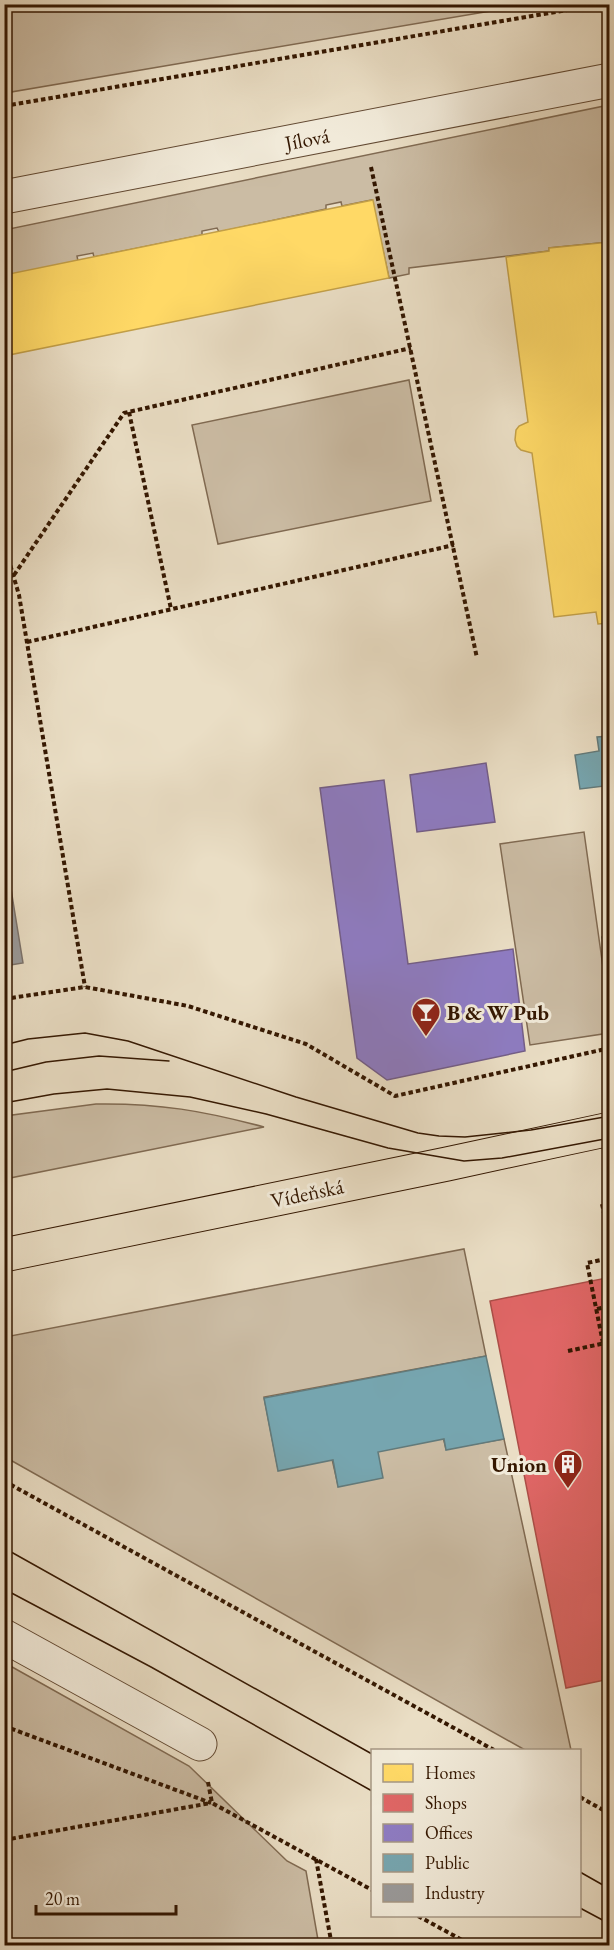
<svg xmlns="http://www.w3.org/2000/svg" width="614" height="1950" font-family="'EB Garamond',serif">
  <style>
    .green { fill: #cbbca4; stroke: #806a52; stroke-width: 1.5 }
    .homes { fill: #ffd966; stroke: #c29f48; stroke-width: 1.5 }
    .shops { fill: #e06666; stroke: #ac4e48; stroke-width: 1.5 }
    .offices { fill: #8e7cc3; stroke: #735e89; stroke-width: 1.5 }
    .public { fill: #76a5af; stroke: #627a7b; stroke-width: 1.5 }
    .industry { fill: #999; stroke: #7b726b; stroke-width: 1.5 }
    .lines { fill: none; stroke-linecap: round; stroke-linejoin: round }
    .minor-casing { stroke: #624932; stroke-width: 35 }
    .major-casing { stroke: #341701; stroke-width: 35 }
    .path { stroke: #341701; stroke-width: 4; stroke-dasharray: 4.5 3; stroke-linecap: butt }
    .minor { stroke: #f1ead9; stroke-width: 33 }
    .major { stroke: #eadec5; stroke-width: 33 }
    .tram { stroke: #341701; stroke-width: 1.5 }
    .labels { text-anchor: middle; dominant-baseline: central; stroke-width: 6; stroke-linejoin: round; paint-order: stroke }
    .street-label { font-size: 21px; fill: #341701; stroke: #f1ead9 }
    .poi-label { font-size: 21px; font-weight: bold; fill: #341701; stroke: #f1ead9; text-anchor: start }
  </style>
  <rect width="100%" height="100%" fill="#eadec5"/>
  <filter id="stains"><feTurbulence type="fractalNoise" baseFrequency=".00333" numOctaves="4"/><feColorMatrix values="0 0 0 0 .2 0 0 0 0 .09 0 0 0 0 .02 0 0 0 .5 -.17"/></filter>
  <radialGradient id="worn" r=".72"><stop offset=".6" stop-color="#630" stop-opacity="0"/><stop offset="1" stop-color="#630" stop-opacity=".3"/></radialGradient>
  <path class="green" d="M5 4H526V5L5 93Z
    M609 105V242L549 248V251L409 268V274L389 278 372 200 342 206 341 202 326 205V209L219 232 217 228 202 231V235L94 257 93 253 77 256 78 261 5 277 4 230Z
    M409 380 431 501 218 544 192 425Z
    M584 832 609 1010V1033L530 1045 500 844Z
    M96 1104C159 1103 204 1111 264 1127L5 1179V1116Z
    M464 1249 486 1356 264 1397 278 1469 332 1459 338 1485 377 1450 443 1437 446 1449 504 1439 571 1750H525L5 1457V1337Z
    M5 1663 189 1766 287 1861 306 1871 318 1940 293 1946 5 1945Z"/>
  <path class="homes" d="M373 200 389 278 4 356V275Z
    M610 242V623L598 624 596 612 554 617 532 453 521 450 517 446 515 440 516 430 519 426 528 422 506 257 549 251V248Z"/>
  <path class="shops" d="M610 1263V1679L566 1688 490 1301 607 1278 605 1264Z"/>
  <path class="offices" d="M486 763 495 822 417 832 410 775Z
    M384 780 408 964 513 949 525 1051 387 1080 357 1058 320 788Z"/>
  <path class="public" d="M610 736V828L604 786 580 789 575 755 599 751 597 737Z
    M610 935V973L602 937Z
    M486 1356 504 1439 446 1450 444 1439 378 1452 383 1478 338 1487 333 1460 278 1471 264 1398Z"/>
  <path class="industry" d="M4 846 23 963 4 966Z"/>
  <g class="lines">
    <g class="minor-casing">
      <path id="minor" d="M4 197 610 80
        M4 1636 200 1744"/>
    </g>
    <g class="major-casing">
      <path id="major" d="M4 1255 447 1164 610 1129"/>
    </g>
    <path class="path" d="M4 106 602 4
      M371 167 477 658
      M129 412 171 609
      M4 544 19 595 85 987
      M14 575 124 413 411 348
      M27 642 454 545
      M4 999 85 987 188 1006 306 1044 395 1096 610 1048
      M602 1204 610 1240
      M597 1309 610 1306
      M603 1343 587 1263 610 1258
      M568 1351 610 1342
      M4 1481 494 1750
      M4 1726 211 1803
      M208 1782 212 1803 372 1890
      M580 1797 610 1814
      M4 1840 211 1803
      M316 1859 332 1946
      M418 1916 473 1946"/>
    <use href="#minor" class="minor"/>
    <use href="#major" class="major"/>
    <path class="tram" d="M4 1045 28 1039 85 1033 128 1041 296 1097 418 1133 439 1136 465 1137 531 1130 610 1116
      M4 1072 46 1062 99 1056 169 1061
      M4 1103 54 1094 107 1089 190 1097 266 1114 388 1148 464 1161 502 1158 610 1138
      M4 1548 372 1754
      M4 1589 151 1667 372 1791
      M580 1872 610 1889
      M580 1908 610 1924"/>
  </g>
  <defs>
    <g id="bar-pin" transform="scale(1.5)"><path d="M0 17L-7.5 6A9.5 9.5 0 1 1 7.5 6Z" fill="#8f2418" stroke="#f1ead9"/><path d="M-6-5H6L.8 .8V4.5H3.5V6h-7V4.5H-.8V.8Z" fill="#fff"/></g>
    <g id="building-pin" transform="scale(1.5)"><path d="M0 17L-7.5 6A9.5 9.5 0 1 1 7.5 6Z" fill="#8f2418" stroke="#f1ead9"/><path d="M-4-6H4V6H1V3H-1V6H-4ZM-2.5-4.3h1.7v1.8h-1.7ZM.8-4.3h1.7v1.8H.8ZM-2.5-1h1.7V.8h-1.7ZM.8-1h1.7V.8H.8Z" fill="#fff"/></g>
  </defs>
  <g fill-rule="evenodd">
    <use href="#bar-pin" x="426" y="1012"/>
    <use href="#building-pin" x="568" y="1464"/>
  </g>
  <g class="labels">
    <g class="street-label">
      <text transform="translate(307 139) rotate(-11)">Jílová</text>
      <text transform="translate(307 1193) rotate(-12)">Vídeňská</text>
    </g>
    <g class="poi-label">
      <text x="447" y="1012">B &amp; W Pub</text>
      <text x="547" y="1464" text-anchor="end">Union</text>
    </g>
  </g>
  <rect width="614" height="1950" fill="none" stroke="#eadec5" stroke-width="24"/>
  <rect x="6" y="6" width="602" height="1938" fill="none" stroke="#341701" stroke-width="3"/>
  <rect x="12" y="12" width="590" height="1926" fill="none" stroke="#341701" stroke-width="1.5"/>
  <rect x="371" y="1749" width="210" height="168" fill="#f1ead9" stroke="#a59683" stroke-width="1.5"/>
  <rect x="383" y="1764" width="30" height="18" fill="#ffd966" stroke="#a59683" stroke-width="1.5"/>
  <text x="425" y="1779" font-size="18" fill="#341701">Homes</text>
  <rect x="383" y="1794" width="30" height="18" fill="#e06666" stroke="#a59683" stroke-width="1.5"/>
  <text x="425" y="1809" font-size="18" fill="#341701">Shops</text>
  <rect x="383" y="1824" width="30" height="18" fill="#8e7cc3" stroke="#a59683" stroke-width="1.5"/>
  <text x="425" y="1839" font-size="18" fill="#341701">Offices</text>
  <rect x="383" y="1854" width="30" height="18" fill="#76a5af" stroke="#a59683" stroke-width="1.5"/>
  <text x="425" y="1869" font-size="18" fill="#341701">Public</text>
  <rect x="383" y="1884" width="30" height="18" fill="#999999" stroke="#a59683" stroke-width="1.5"/>
  <text x="425" y="1899" font-size="18" fill="#341701">Industry</text>
  <path d="M36 1905v9h140v-9" fill="none" stroke="#341701" stroke-width="3"/>
  <text x="45" y="1905" font-size="18" fill="#341701" stroke="#f1ead9" stroke-width="4.5" paint-order="stroke">20 m</text>
  <rect width="100%" height="100%" filter="url(#stains)"/>
  <rect width="100%" height="100%" fill="url(#worn)"/>
</svg>
